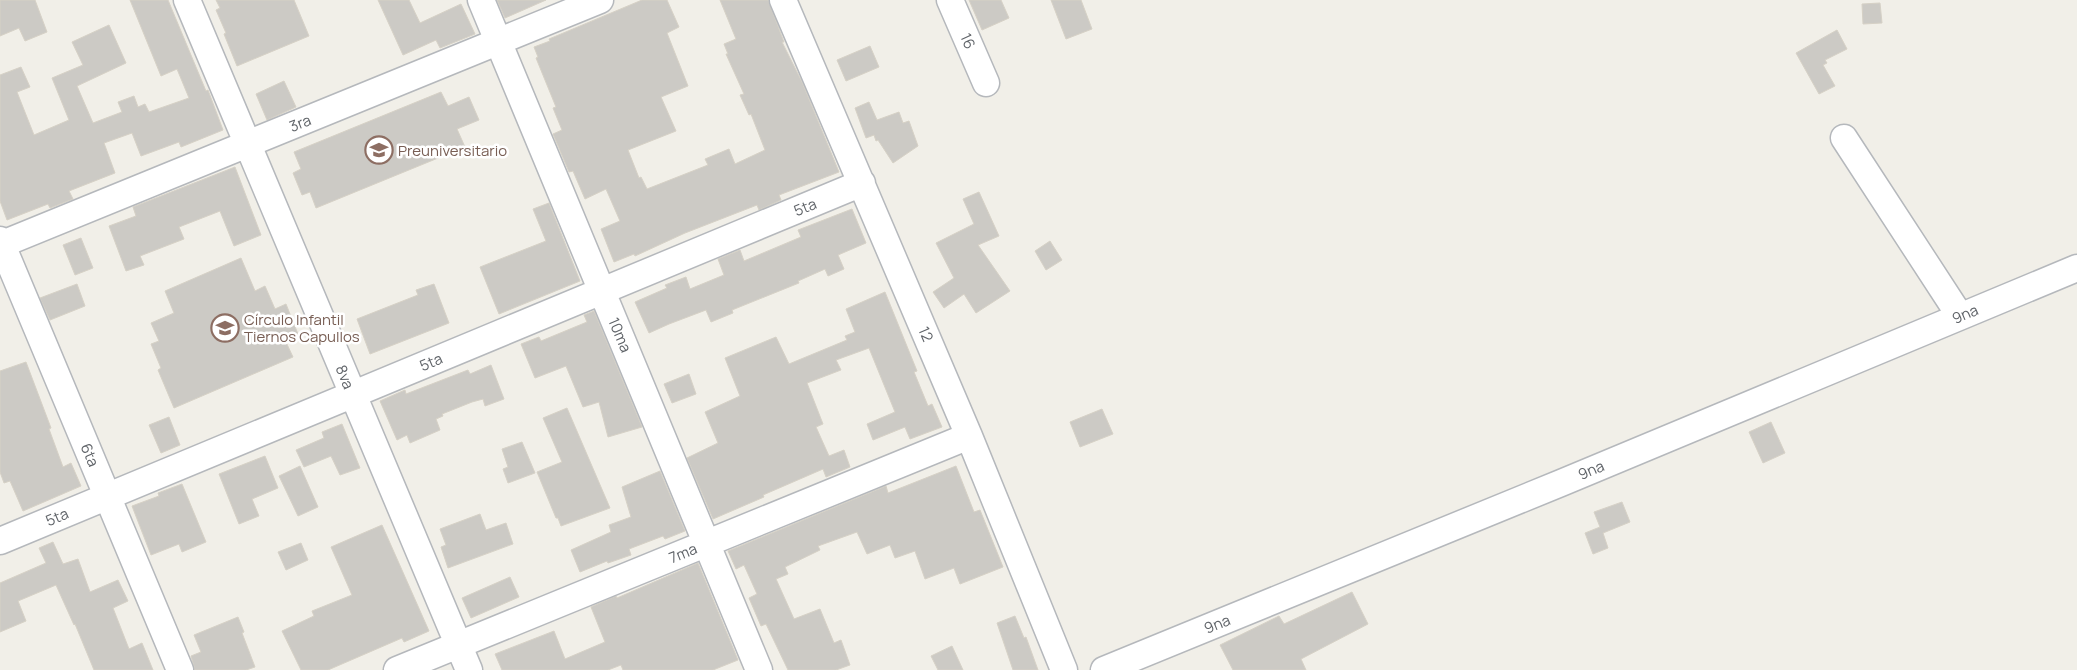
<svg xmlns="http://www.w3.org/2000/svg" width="2077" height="670" font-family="Manrope,sans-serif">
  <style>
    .building { fill: #cccac5; stroke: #d6d1c6 }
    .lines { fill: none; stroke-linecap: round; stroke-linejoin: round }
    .minor-casing { stroke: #b5b8bc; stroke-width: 29 }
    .minor { stroke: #fff; stroke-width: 26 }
    .labels { text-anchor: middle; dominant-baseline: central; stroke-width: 5; stroke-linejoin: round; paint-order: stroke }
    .street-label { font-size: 15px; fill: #5f6368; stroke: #fff }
    .education-label { font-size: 15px; fill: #785e54; stroke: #fff; text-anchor: start }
  </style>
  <rect width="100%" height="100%" fill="#f1efe8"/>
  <path class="building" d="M0 0H35L47 32 25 41 19 28 0 36Z
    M130 0H168L206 91 208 90 223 130 181 147 179 142 141 156 132 133 104 143 115 173 69 191 73 199 50 208 48 204 7 220 0 201V75L21 67 30 87 17 92 34 135 69 120 52 78 83 65 72 42 109 25 126 63 77 86 93 123 122 112 118 102 134 96 138 107 145 104 149 112 189 98 177 69 161 76Z
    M216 0H294L309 36 237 66 224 34 226 33 216 10 220 8Z
    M378 0H409L420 23 461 4 475 34 440 48 436 40 403 55Z
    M497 0H546L505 18Z
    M642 0H667L679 27 667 33 688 86 661 97 676 131 628 150 639 178 641 177 647 189 708 165 705 159 729 149 735 164 765 150 751 114 749 115 740 95 744 94 726 54H728L724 44 736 39 720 0H768L784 42H782L802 82 839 172 779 195 781 200 759 210 757 205 685 233 635 256 634 254 614 262 601 229 620 221 606 189 585 199 573 171 569 172 553 134 562 130 553 108 556 107 536 58 538 57 534 47 550 41 549 39Z
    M969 0H1001L1009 18 982 30Z
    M1051 0H1081L1092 29 1066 39Z
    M1880 3 1882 23 1863 24 1862 4Z
    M1837 30 1847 49 1825 60 1827 63 1823 65 1835 86 1819 94 1796 53Z
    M870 46 879 67 846 81 837 60Z
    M284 81 296 107 267 120 256 94Z
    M441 92 448 106 469 97 479 120 457 129 465 147 316 208 310 192 302 195 293 173 301 169 294 152Z
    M869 102 877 120 899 112 903 123 909 121 918 146 893 163 878 140 876 141 874 135 866 138 855 108Z
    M235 167 261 235 234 246 220 211 179 227 184 239 140 256 144 265 126 271 109 226 136 216 133 207Z
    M979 192 999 236 978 245 1010 291 976 313 964 294 944 308 933 292 954 278 936 243 974 224 963 199Z
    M549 203 580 281 499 314 480 267 546 241 533 209Z
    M852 209 866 243 838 255 844 269 828 276 825 269 798 281 799 283 732 310 733 313 711 322 706 310 669 324 649 333 635 302 667 288 665 285 686 277 690 289 724 275 718 259 740 250 744 261 801 237 798 230Z
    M81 238 93 268 75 275 63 245Z
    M1050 241 1062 260 1046 270 1035 251Z
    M241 258 255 291 265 286 275 309 286 304 298 334 285 340 293 357 174 408 158 370 161 368 151 344 159 341 151 323 174 313 165 291Z
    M77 284 85 306 50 320 40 298Z
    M434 284 449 323 370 354 357 319 418 295 416 290Z
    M885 292 917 371 914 372 928 406 932 404 942 427 910 439 905 427 873 440 867 424 895 412 869 348 836 360 841 370 807 383 823 424 816 427 829 456 844 450 850 467 826 477 823 469 763 495 764 497 713 519 687 458 718 443 705 412 740 396 725 358 776 337 789 364 847 340 845 336 855 332 846 309Z
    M594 311 642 427 608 437 599 402 583 407 566 366 535 378 521 344 539 337 541 341 587 322 584 315Z
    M26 362 51 428 49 429 63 467 71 463 81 486 23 511 10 481 4 483 0 472V371Z
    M491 365 504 399 485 406 483 399 472 402 442 414 443 416 436 419 440 430 410 443 407 435 397 440 380 401 405 390 406 394 468 370 470 374Z
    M689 374 696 394 672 403 664 384Z
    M567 408 610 508 561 526 558 518H556L537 472 562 462 543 418Z
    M1102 409 1113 434 1080 447 1070 422Z
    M169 417 180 445 161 453 149 425Z
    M1771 422 1785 453 1763 463 1749 432Z
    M342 424 360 468 340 475 331 456 304 467 296 450 324 438 322 432Z
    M522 442 535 473 508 483 503 469 508 467 502 449Z
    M265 456 278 488 252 499 259 516 239 524 219 474Z
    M300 466 318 507 298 516 279 476Z
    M956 466 974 512 980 510 1003 567 960 584 954 568 925 579 915 551 895 558 890 545 867 554 857 532 818 546 820 550 785 567 788 574 776 579 794 619 820 609 834 643 841 640 850 665 836 670H788L766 624 761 626 749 598 757 594 744 565 736 569 728 551 886 486 888 493Z
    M660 471 685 531 665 539 663 536 629 549 631 555 608 563 607 561 580 572 571 550 611 532 609 525 631 517 622 487Z
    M182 484 206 542 182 552 179 544 151 555 132 506 159 496 158 493Z
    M1622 502 1630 522 1603 533 1608 548 1593 554 1585 533 1600 527 1594 512Z
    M480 514 486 530 506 523 513 544 448 568 441 547 446 545 440 529Z
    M382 525 429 631 404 642 402 638 328 670H301L282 631 314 616 312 611 352 595 331 547Z
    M53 542 63 564 78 559 90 592 118 580 128 601 113 608 129 649 142 643 153 670H94L75 624 74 625 56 585 18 601 26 621 0 632V583L46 563 39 548Z
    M301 543 308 560 286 570 278 552Z
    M698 563 738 660 713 670H623L621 665 608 670H502L495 654 554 631 565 659 605 642 591 607 616 596 617 598Z
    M510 577 519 597 471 618 462 598Z
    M1352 592 1368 624 1301 659 1306 670H1233L1220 645 1279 616 1284 624Z
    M1015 616 1024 638 1026 637 1038 670H1013L997 623Z
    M238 617 244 632 242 633 255 667 246 670H195L191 656 201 652 194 635Z
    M952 646 963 670H938L931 656Z"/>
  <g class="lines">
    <g class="minor-casing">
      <path id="minor" d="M187 0 469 670
        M481 0 759 670
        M783 0 969 436 1064 670
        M950 0 986 83
        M1844 138 1960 316
        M0 240 180 670
        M0 245 600 0
        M0 541 862 183
        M397 670 969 436
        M1104 670 1561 483 2077 268"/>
    </g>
    <use href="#minor" class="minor"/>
  </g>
  <defs>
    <g id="school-ring" transform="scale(1.4375)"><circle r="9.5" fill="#fff" stroke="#8d6e63" stroke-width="1.5"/><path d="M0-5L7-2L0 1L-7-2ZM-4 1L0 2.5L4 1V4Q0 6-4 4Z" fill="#8d6e63"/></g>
  </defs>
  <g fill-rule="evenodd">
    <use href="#school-ring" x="379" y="150"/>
    <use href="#school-ring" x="225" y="328"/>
  </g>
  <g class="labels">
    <g class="street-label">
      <text transform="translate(968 41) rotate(66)">16</text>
      <text transform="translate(300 123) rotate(-22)">3ra</text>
      <text transform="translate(805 207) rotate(-22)">5ta</text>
      <text transform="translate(1965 314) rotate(-23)">9na</text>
      <text transform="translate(926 334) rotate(67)">12</text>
      <text transform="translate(620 335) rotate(67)">10ma</text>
      <text transform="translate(431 362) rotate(-23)">5ta</text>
      <text transform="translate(345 377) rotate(68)">8va</text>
      <text transform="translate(90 455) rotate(67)">6ta</text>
      <text transform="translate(1591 470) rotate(-23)">9na</text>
      <text transform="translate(57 517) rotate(-23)">5ta</text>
      <text transform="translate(683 553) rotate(-22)">7ma</text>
      <text transform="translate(1217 624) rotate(-22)">9na</text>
    </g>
    <g class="education-label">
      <text x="398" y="150">Preuniversitario</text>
      <text x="244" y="319">Círculo Infantil<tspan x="244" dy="17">Tiernos Capullos</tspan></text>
    </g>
  </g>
</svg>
